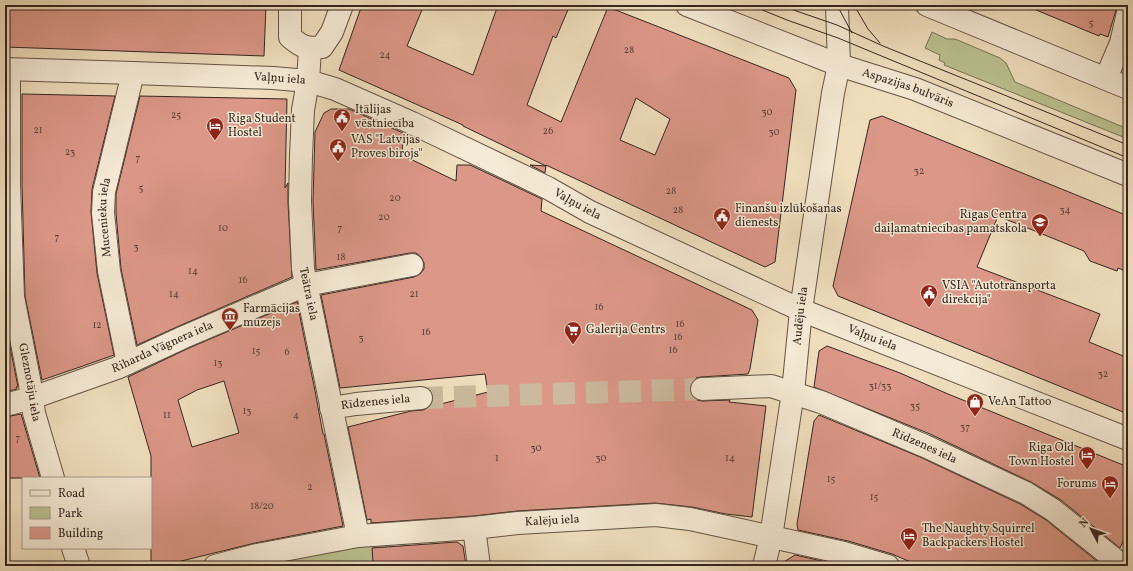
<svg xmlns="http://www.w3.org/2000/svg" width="1133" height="571" font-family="Vollkorn,serif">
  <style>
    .green { fill: #bac191; stroke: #787458 }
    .building { fill: #db9788; stroke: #35261e; fill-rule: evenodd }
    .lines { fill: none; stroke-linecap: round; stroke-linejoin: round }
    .minor-tunnel { stroke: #cbba9e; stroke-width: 22; stroke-dasharray: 22 11; stroke-linecap: butt }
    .minor-casing { stroke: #645446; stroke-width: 24 }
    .minor { stroke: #f5ead5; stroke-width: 22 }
    .tram { stroke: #35261e; stroke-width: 1 }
    .labels { text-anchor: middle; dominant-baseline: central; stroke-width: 3; stroke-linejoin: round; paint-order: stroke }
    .number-label { font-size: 10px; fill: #5e4238 }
    .street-label { font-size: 12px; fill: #35261e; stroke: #f5ead5 }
    .poi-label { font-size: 12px; fill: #35261e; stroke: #f5ead5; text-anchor: start }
  </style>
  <rect width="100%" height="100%" fill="#f0dfbe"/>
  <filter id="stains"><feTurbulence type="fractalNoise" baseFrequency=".005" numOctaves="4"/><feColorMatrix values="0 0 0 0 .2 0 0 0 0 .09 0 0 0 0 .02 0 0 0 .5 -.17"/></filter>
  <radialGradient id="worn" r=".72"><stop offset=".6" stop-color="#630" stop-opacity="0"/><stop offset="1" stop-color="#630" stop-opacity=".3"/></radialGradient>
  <path class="green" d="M932 32 947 39H955L1000 58 1006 63 1015 82 1128 129V139L944 65 945 63 939 60 940 55 925 48Z
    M386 544 387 566H271L270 561 358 546Z"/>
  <path class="building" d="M5 5H266L264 56 5 47Z
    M362 5H424L407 46 473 75 498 5H570L556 38 553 36 527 105 561 122 608 7 789 78 796 90 775 262 765 267 546 165 545 173 530 165 546 166 463 126V125L339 70ZM636 98 670 119 655 155 620 140Z
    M1024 5H1119L1116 10 1108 37 1100 34 1099 36Z
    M22 94 115 96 92 189 91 212 97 273 114 355 80 367 42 380 25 296 22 184Z
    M140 96 287 99 285 188 288 183V202L292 277 179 326 137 345 121 269 116 213V194Z
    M331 109H349L403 133 402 155 456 181 457 165H470L542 199 541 211 752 310 758 320 750 369 748 374 701 377 696 378 691 383 690 389 692 396 697 400 702 401 730 400 729 402 766 406 752 517 726 514 692 507 655 503 517 511 473 516 371 523V519L367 520 348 427 411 411 423 410 429 407 488 392 485 374 340 388 321 295 414 277 420 274 424 269V263L421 257 416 253H410L316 270 313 201 315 132 324 113Z
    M882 116 1128 216V272L1118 268 1117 271 1090 261 1084 251 998 216 977 267 1100 314 1089 342 1128 358V414L838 296 833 286 870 120Z
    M297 302 315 391 323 434H324L343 526 255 543 165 565 164 563 151 566V456L128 377 189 348ZM224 381 239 433 192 447 178 400 197 390Z
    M5 321 18 387H16L17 389 5 392Z
    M827 346 900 373 948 394 1128 467V530L1120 548 1061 500 1031 482 930 434 814 387 819 351Z
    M21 414 22 417 40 478H5V417Z
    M819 415 920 457 1020 504 1046 520 1103 566H920L892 554 848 541 798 530 797 524 814 421Z
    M457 542 463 546 466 566H387V562H373L372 548Z
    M795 555 840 565V566H777Z"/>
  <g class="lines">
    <path class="minor-tunnel" d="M421 398 702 389"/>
    <g class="minor-casing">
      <g id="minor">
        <path d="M290 5V37C302 47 306 49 322 47L332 32 342 5"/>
        <path id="s1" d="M687 5 839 65 915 89 1128 175"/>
        <path d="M927 5 1128 88"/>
        <path id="s2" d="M310 49 308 81 303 110 301 156 300 201 303 269 358 536"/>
        <path id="s3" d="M5 69 133 73 273 78 308 81 335 89 412 123 548 188 590 212 801 310 1128 439"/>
        <path id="s4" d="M9 70V184L13 297 30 384 34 413 53 478"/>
        <path d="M1106 78 1121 43 1128 13"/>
        <path id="s5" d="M128 363 109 271 103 213 104 192 133 73"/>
        <path id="s6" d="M702 389 771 386 821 402 925 446 1026 493 1053 510 1123 566"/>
        <path id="s7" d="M5 405 32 398 117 368 184 337 306 285 412 265"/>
        <path id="s8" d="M331 408 356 404 421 398"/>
        <path d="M474 528 479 566"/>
        <path d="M73 548 79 566"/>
        <path id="s9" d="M215 566 257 555 358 536 474 528 518 523 656 515 690 519 736 529 844 553 888 566"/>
        <path id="s10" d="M764 566 771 537 793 392 801 310 833 93 839 65 837 5"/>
      </g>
    </g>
    <use href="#minor" class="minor"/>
    <path class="tram" d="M750 5 787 20 838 38 1128 158
      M779 5 837 25 883 46 1128 145
      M837 5 852 33
      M854 5 868 29 880 43"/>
  </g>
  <defs>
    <g id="civic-pin" transform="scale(0.9)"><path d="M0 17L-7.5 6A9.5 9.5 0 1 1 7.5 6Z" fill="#8f2418" stroke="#f5ead5"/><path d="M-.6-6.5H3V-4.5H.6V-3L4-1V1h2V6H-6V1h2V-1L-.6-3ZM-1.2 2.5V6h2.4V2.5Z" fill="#fff"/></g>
    <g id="hotel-pin" transform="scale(0.9)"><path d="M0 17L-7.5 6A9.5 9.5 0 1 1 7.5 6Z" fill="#8f2418" stroke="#f5ead5"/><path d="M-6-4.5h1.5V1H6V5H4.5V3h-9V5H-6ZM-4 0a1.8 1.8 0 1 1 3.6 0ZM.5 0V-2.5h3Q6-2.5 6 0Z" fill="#fff"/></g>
    <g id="school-pin" transform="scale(0.9)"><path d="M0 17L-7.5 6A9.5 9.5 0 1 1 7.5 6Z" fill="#8f2418" stroke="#f5ead5"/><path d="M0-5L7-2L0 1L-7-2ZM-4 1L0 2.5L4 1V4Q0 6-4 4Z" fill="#fff"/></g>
    <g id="museum-pin" transform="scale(0.9)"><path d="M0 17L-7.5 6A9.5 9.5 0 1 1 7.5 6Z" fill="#8f2418" stroke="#f5ead5"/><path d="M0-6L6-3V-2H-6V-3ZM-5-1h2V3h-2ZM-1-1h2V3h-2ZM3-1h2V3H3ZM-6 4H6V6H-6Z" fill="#fff"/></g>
    <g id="supermarket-pin" transform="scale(0.9)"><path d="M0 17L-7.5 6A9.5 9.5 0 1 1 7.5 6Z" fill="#8f2418" stroke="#f5ead5"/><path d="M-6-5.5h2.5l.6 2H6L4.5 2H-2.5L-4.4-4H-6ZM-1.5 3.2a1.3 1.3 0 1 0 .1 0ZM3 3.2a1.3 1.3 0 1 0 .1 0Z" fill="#fff"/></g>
    <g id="shop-pin" transform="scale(0.9)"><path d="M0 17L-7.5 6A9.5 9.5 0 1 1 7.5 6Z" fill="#8f2418" stroke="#f5ead5"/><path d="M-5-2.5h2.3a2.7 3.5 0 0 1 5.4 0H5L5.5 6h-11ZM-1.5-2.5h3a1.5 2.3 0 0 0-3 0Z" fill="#fff"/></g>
  </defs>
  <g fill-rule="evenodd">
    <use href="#civic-pin" x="342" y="117"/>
    <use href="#hotel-pin" x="215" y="126"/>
    <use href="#civic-pin" x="338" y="147"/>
    <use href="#civic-pin" x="722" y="216"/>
    <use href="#school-pin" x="1040" y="222"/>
    <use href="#civic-pin" x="929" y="293"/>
    <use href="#museum-pin" x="230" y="316"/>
    <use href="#supermarket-pin" x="573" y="330"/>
    <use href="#shop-pin" x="975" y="402"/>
    <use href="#hotel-pin" x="1087" y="455"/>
    <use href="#hotel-pin" x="1110" y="484"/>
    <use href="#hotel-pin" x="909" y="536"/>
  </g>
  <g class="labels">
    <g class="number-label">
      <text x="1091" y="23">5</text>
      <text x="629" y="50">28</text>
      <text x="385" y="55">24</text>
      <text x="767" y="112">30</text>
      <text x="176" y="115">25</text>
      <text x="38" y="130">21</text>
      <text x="548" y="131">26</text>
      <text x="774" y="132">30</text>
      <text x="70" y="152">23</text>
      <text x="138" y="158">7</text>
      <text x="919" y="171">32</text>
      <text x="141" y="188">5</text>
      <text x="671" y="191">28</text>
      <text x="395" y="198">20</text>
      <text x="678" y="210">28</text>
      <text x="1065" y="210">34</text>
      <text x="384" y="217">20</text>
      <text x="223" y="228">10</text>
      <text x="340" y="228">7</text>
      <text x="57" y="237">7</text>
      <text x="136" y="247">3</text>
      <text x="341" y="257">18</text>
      <text x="193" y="271">14</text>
      <text x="243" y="280">16</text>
      <text x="174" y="294">14</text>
      <text x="414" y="294">21</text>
      <text x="599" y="307">16</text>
      <text x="680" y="324">16</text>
      <text x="97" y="325">12</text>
      <text x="426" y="332">16</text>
      <text x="678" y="337">16</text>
      <text x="361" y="338">3</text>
      <text x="673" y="350">16</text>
      <text x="256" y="351">15</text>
      <text x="287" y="352">6</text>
      <text x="218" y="363">13</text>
      <text x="1103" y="374">32</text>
      <text x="880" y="386">31/33</text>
      <text x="915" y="406">35</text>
      <text x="247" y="411">13</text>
      <text x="167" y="415">11</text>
      <text x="296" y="415">4</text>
      <text x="965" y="427">37</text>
      <text x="18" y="438">7</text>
      <text x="536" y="448">30</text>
      <text x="497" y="458">1</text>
      <text x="601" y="458">30</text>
      <text x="730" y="458">14</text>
      <text x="831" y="479">15</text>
      <text x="310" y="487">2</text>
      <text x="874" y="497">15</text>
      <text x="262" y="506">18/20</text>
    </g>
    <g class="street-label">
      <text stroke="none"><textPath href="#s3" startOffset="275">Vaļņu iela</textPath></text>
      <text stroke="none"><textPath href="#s1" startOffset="236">Aspazijas bulvāris</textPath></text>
      <text stroke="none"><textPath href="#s3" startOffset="600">Vaļņu iela</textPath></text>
      <text stroke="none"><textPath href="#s5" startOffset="148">Mucenieku iela</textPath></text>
      <text stroke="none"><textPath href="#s2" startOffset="246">Teātra iela</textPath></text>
      <text stroke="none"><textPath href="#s10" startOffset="253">Audēju iela</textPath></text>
      <text stroke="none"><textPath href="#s3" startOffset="924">Vaļņu iela</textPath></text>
      <text stroke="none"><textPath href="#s7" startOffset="168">Riharda Vāgnera iela</textPath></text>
      <text stroke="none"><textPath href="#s4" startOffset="314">Gleznotāju iela</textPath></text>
      <text stroke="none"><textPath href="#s8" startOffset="45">Rīdzenes iela</textPath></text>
      <text stroke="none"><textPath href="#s6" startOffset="234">Rīdzenes iela</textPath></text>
      <text stroke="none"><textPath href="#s9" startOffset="341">Kalēju iela</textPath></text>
    </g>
    <g class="poi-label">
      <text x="355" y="110">Itālijas<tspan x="355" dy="14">vēstniecība</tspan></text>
      <text x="228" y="119">Riga Student<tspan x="228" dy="14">Hostel</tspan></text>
      <text x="351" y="140">VAS "Latvijas<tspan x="351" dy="14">Proves birojs"</tspan></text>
      <text x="735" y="209">Finanšu izlūkošanas<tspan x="735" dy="14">dienests</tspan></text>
      <text x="1027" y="215" text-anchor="end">Rīgas Centra<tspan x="1027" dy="14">daiļamatniecības pamatskola</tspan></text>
      <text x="942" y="286">VSIA "Autotransporta<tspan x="942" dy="14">direkcija"</tspan></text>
      <text x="243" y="309">Farmācijas<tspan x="243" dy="14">muzejs</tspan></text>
      <text x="586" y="330">Galerija Centrs</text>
      <text x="988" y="402">VeAn Tattoo</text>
      <text x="1074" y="448" text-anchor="end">Riga Old<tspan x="1074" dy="14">Town Hostel</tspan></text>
      <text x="1097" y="484" text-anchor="end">Forums</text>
      <text x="922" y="529">The Naughty Squirrel<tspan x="922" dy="14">Backpackers Hostel</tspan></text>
    </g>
  </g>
  <rect width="1133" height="571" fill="none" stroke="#f0dfbe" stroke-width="20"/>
  <rect x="6" y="6" width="1121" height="559" fill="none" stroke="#35261e" stroke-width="2"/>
  <rect x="10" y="10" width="1113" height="551" fill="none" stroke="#35261e"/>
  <rect x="22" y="477" width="130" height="72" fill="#f5ead5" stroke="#a89c8c"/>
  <rect x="30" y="490" width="20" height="6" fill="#f5ead5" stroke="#a89c8c"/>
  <text x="58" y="497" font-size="12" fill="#35261e">Road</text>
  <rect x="30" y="507" width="20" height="12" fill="#bac191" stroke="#a89c8c"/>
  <text x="58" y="517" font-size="12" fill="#35261e">Park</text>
  <rect x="30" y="527" width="20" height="12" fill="#db9788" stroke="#a89c8c"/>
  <text x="58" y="537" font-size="12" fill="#35261e">Building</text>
  <g transform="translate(1091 529) rotate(311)" stroke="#f5ead5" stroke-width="3" paint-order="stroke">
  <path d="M0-3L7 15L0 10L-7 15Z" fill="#35261e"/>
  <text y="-6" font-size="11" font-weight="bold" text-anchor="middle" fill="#35261e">N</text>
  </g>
  <rect width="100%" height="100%" filter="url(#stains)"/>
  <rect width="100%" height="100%" fill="url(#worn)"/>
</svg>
